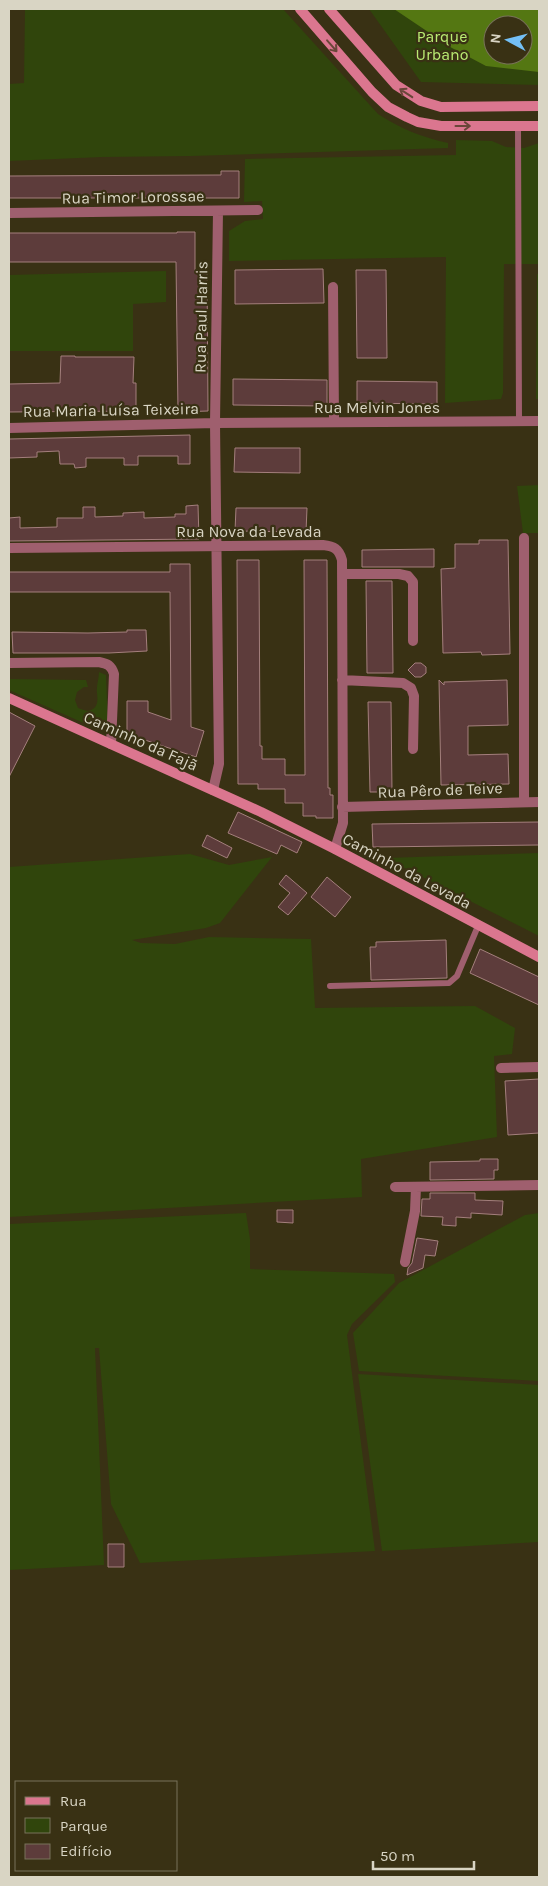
<svg xmlns="http://www.w3.org/2000/svg" width="548" height="1886" font-family="Karla,sans-serif">
  <style>
    .green { fill: #30450c; fill-rule: evenodd }
    .forest { fill: #547712; fill-rule: evenodd }
    .building { fill: #5d3c3b; stroke: #a47f7d }
    .lines { fill: none; stroke-linecap: round; stroke-linejoin: round }
    .lane { stroke: #9f5f6e; stroke-width: 6 }
    .street { stroke: #9f5f6e; stroke-width: 10 }
    .secondary { stroke: #db768f; stroke-width: 10 }
    .oneway { stroke: #6a4639 }
    .labels { text-anchor: middle; dominant-baseline: central; stroke-width: 4.5; stroke-linejoin: round; paint-order: stroke }
    .park-label { font-size: 16px; fill: #baec73; stroke: #393114 }
    .street-label { font-size: 16px; fill: #d9d5c4; stroke: #393114 }
  </style>
  <rect width="100%" height="100%" fill="#393114"/>
  <path class="green" d="M25 9H283L378 114C401 129 422 137 448 143V148L191 156 102 157 9 161V84L24 83Z
    M369 9H539V85L421 82ZM493 25H523V55H493Z
    M456 140 492 141 506 147 524 148 539 143V264H504L503 393 501 399 445 403 446 257 229 261V231L245 221 263 219 262 201 244 202 245 159 456 155Z
    M166 271V302L133 304V351H9V275Z
    M537 274H539V399H536Z
    M539 485V533H523L517 486Z
    M99 672 106 675 108 728 107 732H104L9 690V679L86 680 88 687H84L77 692 75 700 78 708 87 711C98 709 98 702 97 693 96 686 99 679 99 672Z
    M539 853V936L385 858Z
    M190 854 229 865 272 857 220 923 206 928 132 940 141 943 175 944 209 937 311 939 315 1008 475 1006 515 1028 512 1054 494 1056 497 1137 361 1159 362 1197 9 1217V867Z
    M246 1213 250 1239V1269L394 1274 395 1282 352 1324 347 1335 375 1551 140 1563 111 1504 99 1348H95L104 1565 9 1570V1224Z
    M539 1213V1381L359 1371 353 1333 399 1283 525 1215Z
    M358 1374 539 1385V1542L382 1551Z"/>
  <path class="forest" d="M394 9H539V72L486 66 452 48ZM493 25H523V55H493Z"/>
  <path class="building" d="M221 171H239V198H9V176L221 175Z
    M177 232H195V272H207L208 411 178 412 176 262H9V233H177Z
    M323 269 324 303 235 304V270Z
    M356 270H386L387 358H357Z
    M61 356H75V357H134L133 383H136V411L9 412V384L60 383Z
    M233 379 327 380V406L233 405Z
    M357 381 437 382V404L357 403Z
    M190 435V464H178V456H138V465H124V458H86V467L75 468 74 464H60L59 451 37 452V457L9 458V439Z
    M235 448H300V473L234 472Z
    M198 505 199 539 9 541V518L20 517V528L57 527V518H83V507H95V517L123 516V513L144 512V518L175 517V514H186V506Z
    M236 508H307L306 532 235 531Z
    M479 540H508L510 654 482 655 481 652 443 653 441 569 455 568V544H479Z
    M434 549V567H362V550Z
    M237 560H259L260 746H262V759H285V775H305L304 560H327L328 788H330V795H333V818H316V816H303V803H285V789H258V784H238Z
    M170 564H190L191 727 204 731 196 757 127 734V701H148V712L171 720 170 592H9V572H170Z
    M366 581H392L393 673H367Z
    M127 630H146L147 651 109 653H13L12 632 88 633 127 632Z
    M415 663H421L426 667V673L421 677H415L408 670Z
    M439 680 444 685V682L507 680 508 725 468 726V755L508 754 509 784 441 785Z
    M368 702H391L392 792H370Z
    M9 712 35 726 9 777Z
    M238 812 302 842 297 853 281 845 277 854 228 833Z
    M539 822V845L373 847 372 824Z
    M207 835 232 848 227 858 202 846Z
    M286 875 307 893 288 915 278 907 290 893 279 884Z
    M327 877 351 897 335 917 311 897Z
    M446 940 447 978 371 980 370 947H376V942Z
    M480 949 539 977V1005L470 973Z
    M539 1079V1133L508 1135 505 1081Z
    M480 1159H498V1170H494V1179L430 1180V1162L480 1161Z
    M430 1193H475V1200L503 1201 502 1215 471 1213V1218L456 1217V1226L442 1225 443 1217 421 1216 422 1199H430Z
    M277 1210H293V1223L277 1222Z
    M417 1238 438 1241 435 1256 425 1255 423 1268 407 1275 408 1268 412 1263Z
    M108 1544H124V1567H108Z"/>
  <g class="lines">
    <path class="lane" d="M518 126 519 421
      M330 986 449 983 457 976 478 926"/>
    <path class="street" d="M9 213 258 210
      M333 287 334 422
      M9 428 215 423 539 421
      M524 538V802
      M9 548 323 545C334 546 339 549 342 560L343 823 335 849
      M342 574H399L408 576 413 582V641
      M9 663 99 662C108 664 111 665 114 674L111 744
      M342 680 403 683 411 688 414 696 413 749
      M213 790 219 764 215 423 218 211
      M342 807 539 802
      M501 1068 539 1067
      M395 1187 539 1185
      M405 1262 415 1211 416 1187"/>
    <path class="secondary" d="M300 9 372 92 388 107 407 117 418 122 441 126H539
      M329 9 396 85 421 101 441 107 539 106
      M9 698 261 812 335 849 539 957"/>
  </g>
  <defs><path id="oneway-shaft" d="M-6 0H5M1.5-3L5.5 0L1.5 3" fill="none" stroke-width="1.6" stroke-linecap="round" stroke-linejoin="round" transform="scale(1.25)"/></defs>
  <g class="oneway">
    <use href="#oneway-shaft" transform="translate(332 46) rotate(49)"/>
    <use href="#oneway-shaft" transform="translate(406 93) rotate(-147)"/>
    <use href="#oneway-shaft" transform="translate(463 126)"/>
  </g>
  <g class="labels">
    <g class="park-label">
      <text x="442" y="36">Parque<tspan x="442" dy="18">Urbano</tspan></text>
    </g>
    <g class="street-label">
      <text transform="translate(133 197) rotate(-1)">Rua Timor Lorossae</text>
      <text transform="translate(201 317) rotate(-89)">Rua Paul Harris</text>
      <text x="377" y="407">Rua Melvin Jones</text>
      <text transform="translate(111 410) rotate(-1)">Rua Maria Luísa Teixeira</text>
      <text x="249" y="531">Rua Nova da Levada</text>
      <text transform="translate(141 741) rotate(24)">Caminho da Fajã</text>
      <text transform="translate(440 790) rotate(-2)">Rua Pêro de Teive</text>
      <text transform="translate(407 871) rotate(28)">Caminho da Levada</text>
    </g>
  </g>
  <rect width="548" height="1886" fill="none" stroke="#d9d5c4" stroke-width="20"/>
  <rect x="15" y="1781" width="162" height="90" fill="#393114" stroke="#79735a"/>
  <rect x="25" y="1797" width="25" height="8" fill="#db768f" stroke="#79735a"/>
  <text x="60" y="1806" font-size="15" fill="#d9d5c4">Rua</text>
  <rect x="25" y="1818" width="25" height="15" fill="#30450c" stroke="#79735a"/>
  <text x="60" y="1831" font-size="15" fill="#d9d5c4">Parque</text>
  <rect x="25" y="1844" width="25" height="15" fill="#5d3c3b" stroke="#79735a"/>
  <text x="60" y="1856" font-size="15" fill="#d9d5c4">Edifício</text>
  <g transform="translate(508 40) rotate(277)"><circle r="24" fill="#393114" stroke="#79735a"/>
  <path d="M0-4L9 19L0 12L-9 19Z" fill="#74c0f6"/>
  <text y="-8" font-size="14" font-weight="bold" text-anchor="middle" fill="#d9d5c4">N</text>
  </g>
  <path d="M373 1861v8h101v-8" fill="none" stroke="#d9d5c4" stroke-width="2.5"/>
  <text x="380" y="1861" font-size="15" fill="#d9d5c4" stroke="#393114" stroke-width="4" paint-order="stroke">50 m</text>
</svg>
